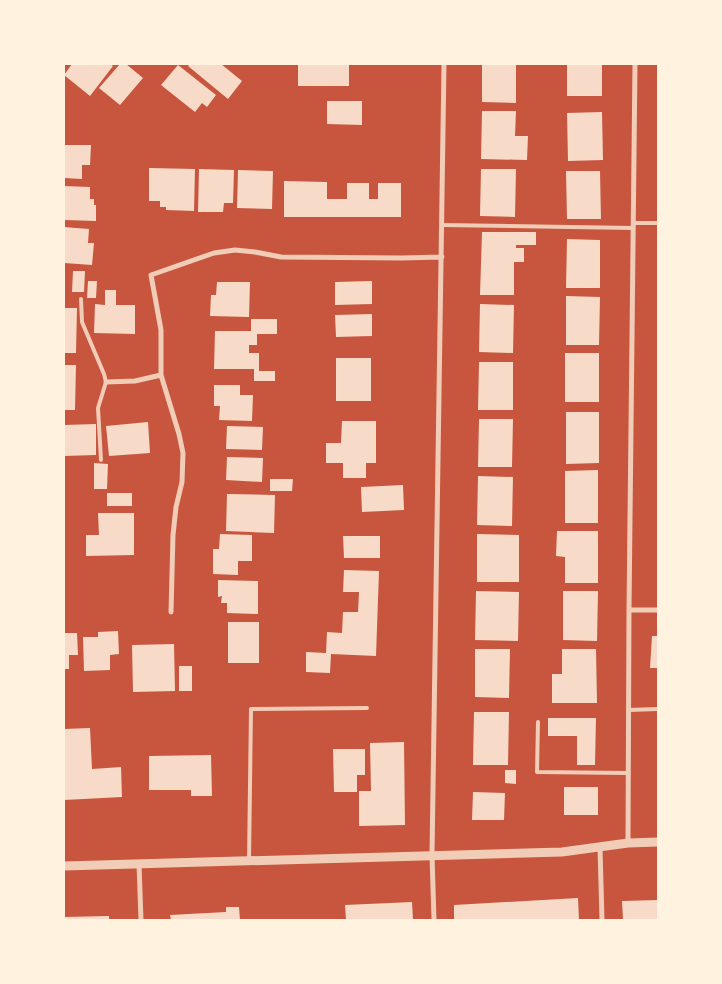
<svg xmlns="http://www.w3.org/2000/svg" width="722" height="984" font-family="'Roboto Condensed',sans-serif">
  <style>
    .building { fill: #f7dbc8 }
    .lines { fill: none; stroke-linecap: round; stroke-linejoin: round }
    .service { stroke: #f1ccb7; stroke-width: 4 }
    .minor { stroke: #f1ccb7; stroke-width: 5 }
    .tertiary { stroke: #f1ccb7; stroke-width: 9 }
  </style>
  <rect width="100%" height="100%" fill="#c8553d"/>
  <path class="building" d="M72 64H110L113 66 90 96 64 75Z
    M120 64H126L143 78 120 105 99 88Z
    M190 64H221L242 81 228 99 188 66Z
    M298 64H349V86H298Z
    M482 64H516V103L482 102Z
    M567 64H602V96H567Z
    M178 65 216 95 207 107 202 103 195 112 161 85Z
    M327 101H362V125L327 124Z
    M482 111H516L515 136H528L527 160 481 159Z
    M602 112 603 160 568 161 567 113Z
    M65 145H91L90 165H82V179L64 178Z
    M149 168 195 169 194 211 166 210V207H160V201H149Z
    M199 169 234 170 233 203H224L223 212H198Z
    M481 169H516L515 217 480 216Z
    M238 170 273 171 272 209 237 208Z
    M566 171H600L601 219H567Z
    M284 181 327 182V199H347V183H369V199H378V183H401V217H284Z
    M64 186 90 187V199H94V205H96V221L64 220Z
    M64 227 89 229 88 243H94L92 265 64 263Z
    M482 232H536V245H516V248H524V262H514V295H480Z
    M567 239 600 240V288H566Z
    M73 271H85L84 292H72Z
    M88 281H97L96 298H87Z
    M372 281V304L335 305V282Z
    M217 282H250L249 317 210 316 211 295H216Z
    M105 290H116V305H135V334L94 333 95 304 105 305Z
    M566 296 600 297 599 345H566Z
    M480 304 514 305 513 353 479 352Z
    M64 308H77L76 353H64Z
    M372 314V336L336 337 335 315Z
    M251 319H277V334H257V345H249V353H259V371H275V381H254V369H214L215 331H251Z
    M565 353H599V402H565Z
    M336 358H371V401H336Z
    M479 362H513V410H478Z
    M64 365H76L75 410H64Z
    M214 385H240V395H253L252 421 219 420 220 406H214Z
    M566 412H599V463L566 464Z
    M479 419H513L512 467H478Z
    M342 421H376V463H366V478H343V463H326V443H341Z
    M148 422 150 453 109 456 106 426Z
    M96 424V455L64 456V425Z
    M227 426 263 427 262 450 226 449Z
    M227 457 263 458 262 482 226 480Z
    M94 463 108 464 107 489H94Z
    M598 470V523H565V471Z
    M478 476 513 477 512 526 477 525Z
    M270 479H293L292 491H270Z
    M403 485 404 510 362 512 361 487Z
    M107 493H132V506H107Z
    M227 494 275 495 274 533 226 531Z
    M98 513H134V555L86 556V535H99Z
    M557 531H598V583H565V557L556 556Z
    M220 534 252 535V561H238V575L213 574V549H219Z
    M477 534 519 535V582H477Z
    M343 536H380V558H344Z
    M344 570 379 571 376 656 331 654 330 673 306 672V652L326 653 327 632 342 633 343 612H358L359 592H343Z
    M218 580 258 581V614L227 613V603H221L222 596 218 597Z
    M476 591 519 592 518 641 475 640Z
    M563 591H598L597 641 563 640Z
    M228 622H259V663H228Z
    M118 631 119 654 110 655V670L84 671 83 637H98V632Z
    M64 633H77L78 655H69V669H64Z
    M652 636H658V668H650Z
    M174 644 175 691 133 692 132 645Z
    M475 649H510L509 698 475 697Z
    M562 649H596L597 703H552V674H562Z
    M179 666H192V691H179Z
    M474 712H509L508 765H473Z
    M548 718H596L595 765H577V736H548Z
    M90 728 92 769 121 767 122 797 64 800V729Z
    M404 742 405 825 359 826V791H371L370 743Z
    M333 749H365V775H357V792H334Z
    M211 755 212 796H191V790H149V756Z
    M505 770H516V784L505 783Z
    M564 787H598V815H564Z
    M473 792 505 793 504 820H472Z
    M578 898 579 920H454V905Z
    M658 900V920H623L622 901Z
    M412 902 413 920H346L345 905Z
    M226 907H239L240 920H171L170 915 226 912Z
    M109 916V920H64V917Z"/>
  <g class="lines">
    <path class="service" d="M634 223H658
      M442 225 633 228
      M81 299 82 322 104 374 106 382 98 408 101 460
      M628 710 658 709
      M538 722 537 772 628 773
      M249 861 251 709 367 708"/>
    <path class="minor" d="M106 382 135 381 161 375
      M629 610H658
      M171 612 173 535 176 507 182 482 183 453 179 434 161 375V330L151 275 214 253 235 250 255 252 281 257 401 258 442 257
      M628 843 629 610 635 64
      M600 848 602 920
      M139 864 141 920
      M434 920 432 855 444 64"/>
    <path class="tertiary" d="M64 866 562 852 628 843 658 842"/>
  </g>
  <rect width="722" height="984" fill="none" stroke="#fff3e0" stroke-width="130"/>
</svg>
